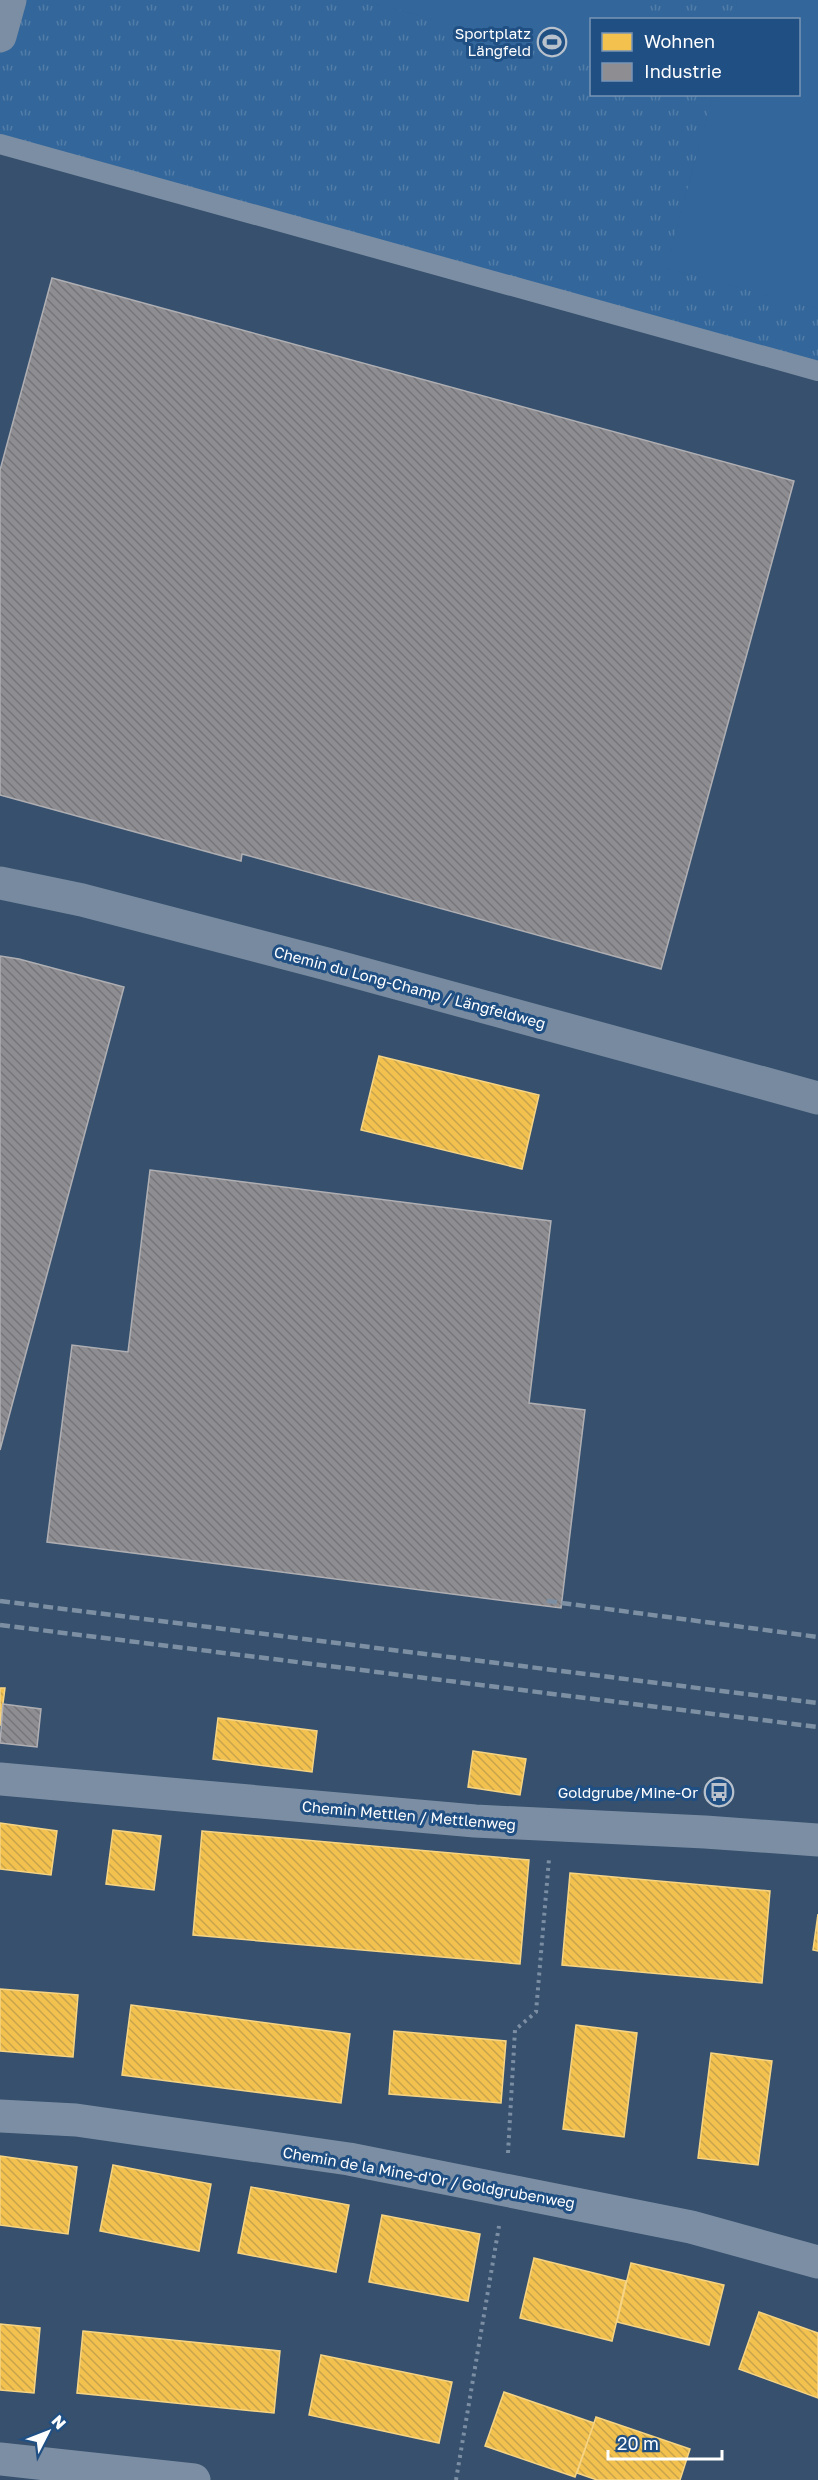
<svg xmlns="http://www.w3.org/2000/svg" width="818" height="2480" font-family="'Golos Text',sans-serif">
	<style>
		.grass { fill: url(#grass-tufts); fill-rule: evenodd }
		.pitch { fill: #33669a }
		.homes { fill: url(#homes-back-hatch); stroke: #f6d483; stroke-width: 1.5 }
		.industry { fill: url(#industry-back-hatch); stroke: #afafb3; stroke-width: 1.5 }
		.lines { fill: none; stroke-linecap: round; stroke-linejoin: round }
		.path { stroke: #7c8ea3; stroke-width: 4; stroke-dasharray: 3 4.5; stroke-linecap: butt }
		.service { stroke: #7c8ea3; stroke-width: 20 }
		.minor { stroke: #7c8ea3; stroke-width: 33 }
		.tertiary { stroke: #7c8ea3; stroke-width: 33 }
		.secondary { stroke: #778a9f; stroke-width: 33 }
		.rail { stroke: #7d90a3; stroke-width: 4.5; stroke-dasharray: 10 4.5; stroke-linecap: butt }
		.labels { text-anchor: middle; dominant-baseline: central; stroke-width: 6; stroke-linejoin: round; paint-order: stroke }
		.poi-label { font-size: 15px; fill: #fff; stroke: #204f83; text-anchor: end }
		.street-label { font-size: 15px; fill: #fff; stroke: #204f83 }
	</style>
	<defs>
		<pattern id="grass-tufts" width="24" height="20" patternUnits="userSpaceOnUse" patternTransform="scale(1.5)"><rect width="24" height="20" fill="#33669a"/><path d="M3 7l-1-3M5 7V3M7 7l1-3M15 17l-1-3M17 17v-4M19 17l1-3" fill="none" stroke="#527da9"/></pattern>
		<pattern id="homes-back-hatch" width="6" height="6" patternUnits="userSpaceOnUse" patternTransform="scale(1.5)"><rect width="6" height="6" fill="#f2c14e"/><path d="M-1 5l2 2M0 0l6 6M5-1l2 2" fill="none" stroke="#c8a44e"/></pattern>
		<pattern id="industry-back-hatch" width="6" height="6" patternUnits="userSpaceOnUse" patternTransform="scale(1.5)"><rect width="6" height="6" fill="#8d8d92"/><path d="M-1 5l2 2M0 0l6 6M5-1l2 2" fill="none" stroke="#76767a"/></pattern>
	</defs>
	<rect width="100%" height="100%" fill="#36506d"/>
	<path class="grass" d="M10 0H818V371L0 144V36ZM592 20H798V94H592Z"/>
	<path class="pitch" d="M363 0H636L630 19 592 20 591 64Z
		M738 0H818V309L666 268 713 95 798 94V20L733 19Z"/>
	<path class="homes" d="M379 1056 539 1095 522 1169 361 1130Z
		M0 1688H5L0 1726Z
		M218 1718 317 1731 312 1772 213 1759Z
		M473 1751 526 1759 520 1795 468 1787Z
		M0 1823 57 1831 51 1875 0 1869Z
		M113 1830 161 1836 154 1890 106 1884Z
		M202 1831 529 1860 520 1964 193 1935Z
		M570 1873 770 1891 762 1983 562 1965Z
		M818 1914V1951L813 1950Z
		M0 1989 78 1995 73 2057 0 2051Z
		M131 2005 350 2034 341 2103 122 2075Z
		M576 2025 637 2033 624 2137 563 2129Z
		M394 2031 506 2041 501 2103 389 2094Z
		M711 2053 772 2061 758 2165 698 2158Z
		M0 2156 77 2167 68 2234 0 2225Z
		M113 2165 211 2184 199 2251 100 2231Z
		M251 2187 349 2205 336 2272 238 2253Z
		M382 2215 480 2234 468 2301 369 2282Z
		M534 2258 626 2281 612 2341 520 2318Z
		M631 2263 724 2285 709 2345 617 2322Z
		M759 2312 818 2333V2398L739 2369Z
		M0 2324 40 2328 34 2393 0 2390Z
		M83 2331 280 2351 274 2413 77 2393Z
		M321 2355 452 2382 439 2443 309 2415Z
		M504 2392 594 2423 575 2477 485 2446Z
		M596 2417 690 2449 680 2480H597L577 2473Z"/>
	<path class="industry" d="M52 278 794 481 661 969 242 854 241 861 0 795V470Z
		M0 956 19 959 124 987 0 1450Z
		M150 1170 551 1221 529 1403 585 1410 561 1608 47 1542 72 1345 128 1352Z
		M3 1704 41 1709 37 1747 0 1743Z"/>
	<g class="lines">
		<path class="path" d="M508 2153 515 2030 536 2012 549 1859
			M456 2480 499 2226"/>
		<path class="service" d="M0 144 818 371"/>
		<path class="minor" d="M0 1779 475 1821 705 1832 818 1840
			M0 2116 76 2120 349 2159 691 2227 818 2262
			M0 2459 194 2480"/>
		<path class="tertiary" d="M0 36 10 0"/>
		<path class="secondary" d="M0 883 82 900 327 964 818 1098"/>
		<path class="rail" d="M0 1601 818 1703
			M547 1601 818 1637
			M0 1625 818 1727"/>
	</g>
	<defs>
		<g id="stadium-ring" transform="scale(1.5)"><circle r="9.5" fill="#204f83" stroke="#b9c2cc" stroke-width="1.5"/><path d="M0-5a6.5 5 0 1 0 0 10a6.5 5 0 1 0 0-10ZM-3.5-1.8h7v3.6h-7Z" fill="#b9c2cc"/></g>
		<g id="bus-ring" transform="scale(1.5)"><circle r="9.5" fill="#204f83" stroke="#b9c2cc" stroke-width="1.5"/><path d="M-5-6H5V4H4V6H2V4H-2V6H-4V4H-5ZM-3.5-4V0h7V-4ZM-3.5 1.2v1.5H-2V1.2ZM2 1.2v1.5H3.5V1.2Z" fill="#b9c2cc"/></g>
	</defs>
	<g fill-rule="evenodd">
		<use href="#stadium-ring" x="552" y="42"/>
		<use href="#bus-ring" x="719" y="1792"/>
	</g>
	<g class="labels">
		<g class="poi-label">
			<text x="531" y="33">Sportplatz<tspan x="531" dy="17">Längfeld</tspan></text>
			<text x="698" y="1792">Goldgrube/Mine-Or</text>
		</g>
		<g class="street-label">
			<text transform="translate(410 987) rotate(15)">Chemin du Long-Champ / Längfeldweg</text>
			<text transform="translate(409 1815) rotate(5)">Chemin Mettlen / Mettlenweg</text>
			<text transform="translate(429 2177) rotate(10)">Chemin de la Mine-d'Or / Goldgrubenweg</text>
		</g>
	</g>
	<rect x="590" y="18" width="210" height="78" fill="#204f83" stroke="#7995b5" stroke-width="1.5"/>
	<rect x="602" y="33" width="30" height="18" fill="#f2c14e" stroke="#7995b5" stroke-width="1.5"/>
	<text x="644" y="48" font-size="18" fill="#ffffff">Wohnen</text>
	<rect x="602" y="63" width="30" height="18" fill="#8d8d92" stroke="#7995b5" stroke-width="1.5"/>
	<text x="644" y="78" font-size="18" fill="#ffffff">Industrie</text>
	<g transform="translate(48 2432) rotate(48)" stroke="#204f83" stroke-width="4.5" paint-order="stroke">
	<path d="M0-4.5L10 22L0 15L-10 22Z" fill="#ffffff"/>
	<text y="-9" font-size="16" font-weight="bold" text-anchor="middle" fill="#ffffff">N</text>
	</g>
	<path d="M608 2450v9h114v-9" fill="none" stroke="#ffffff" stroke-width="3"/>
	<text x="617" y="2450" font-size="18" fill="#ffffff" stroke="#204f83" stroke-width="4.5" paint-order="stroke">20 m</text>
</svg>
